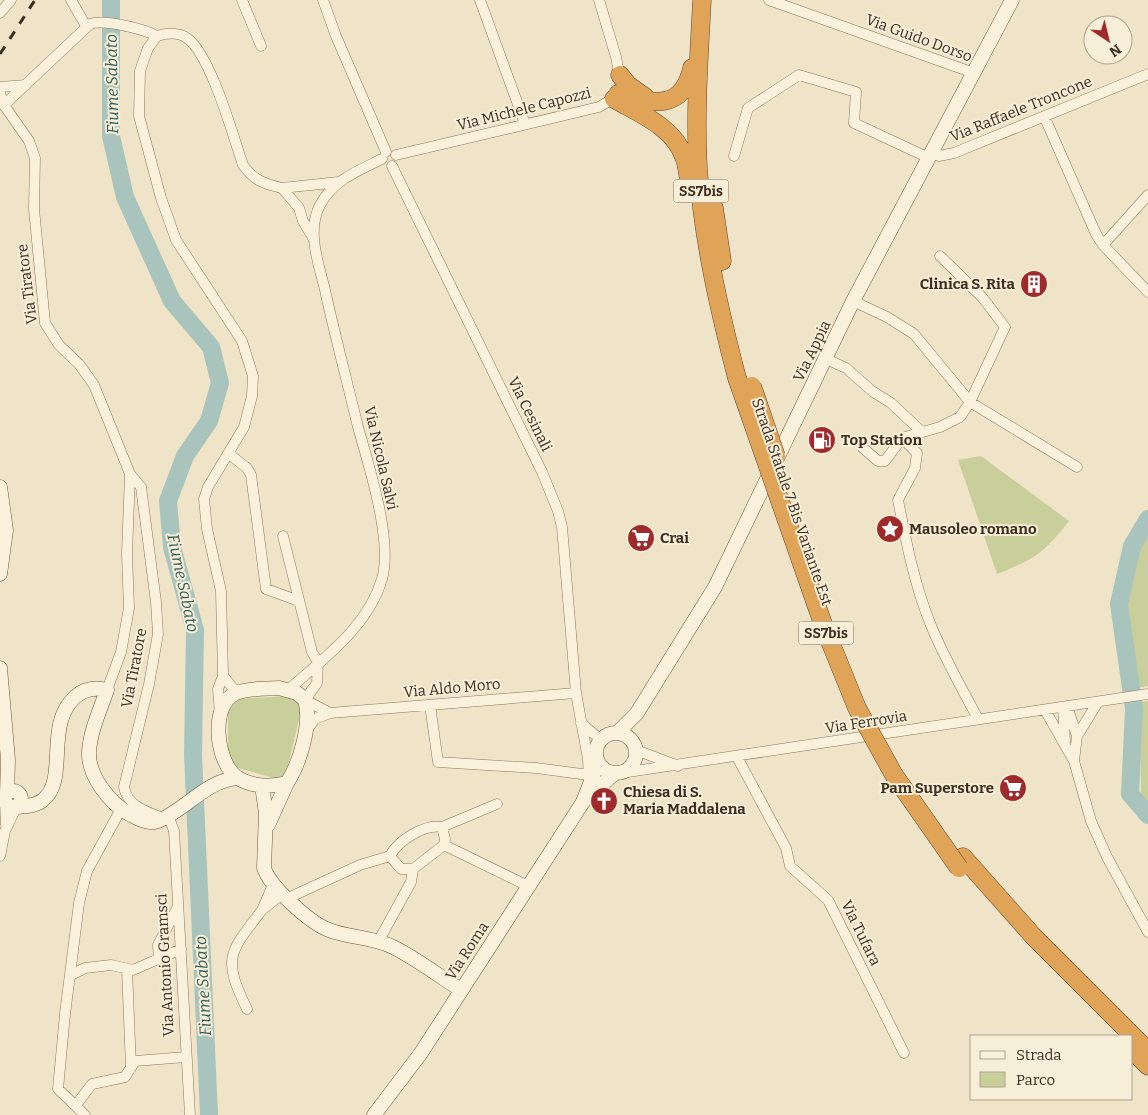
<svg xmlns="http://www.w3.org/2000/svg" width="1148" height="1115" font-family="Bitter,serif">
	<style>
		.green { fill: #c9cf9b }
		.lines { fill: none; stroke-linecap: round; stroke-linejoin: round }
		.river { stroke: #a9c4bc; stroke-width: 18 }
		.street-casing { stroke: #8d765c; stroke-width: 11 }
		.secondary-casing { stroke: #6f573f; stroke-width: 15 }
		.highway-casing { stroke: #5b4430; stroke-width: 19 }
		.street { stroke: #faf1dc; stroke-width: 10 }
		.secondary { stroke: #faf1dc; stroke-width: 14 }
		.highway { stroke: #e0a458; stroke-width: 18 }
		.rail { stroke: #3d2e20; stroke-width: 3; stroke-dasharray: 9 9; stroke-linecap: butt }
		.highway-bridge-casing { stroke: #5b4430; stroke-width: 19; stroke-linecap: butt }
		.highway-bridge { stroke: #e0a458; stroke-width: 18 }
		.labels { text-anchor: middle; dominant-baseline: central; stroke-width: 4; stroke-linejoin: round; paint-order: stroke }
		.shield { fill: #f7eed8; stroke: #756857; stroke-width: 1 }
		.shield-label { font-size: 14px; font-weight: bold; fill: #3d2e20 }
		.street-label { font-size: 15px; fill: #3d2e20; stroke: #f7eed8 }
		.poi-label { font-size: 15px; font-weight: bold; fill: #3d2e20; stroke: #f7eed8; text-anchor: start }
		.water-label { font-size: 16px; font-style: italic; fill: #2f5d5a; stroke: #f7eed8 }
	</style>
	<rect width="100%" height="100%" fill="#f0e4c8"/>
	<path class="green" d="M981 456 1069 521C1045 552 1034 560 997 574L958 460Z
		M1148 527V686L1135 688 1123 606 1134 550Z
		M289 696 303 703 286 774 277 779 235 767 228 761V705L236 699Z
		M1148 701V806L1141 801 1140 702Z"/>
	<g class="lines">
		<path class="river" d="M111 0V136L125 197 172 301 211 347 220 383 209 421 185 456 168 501 172 547 195 630 193 755 209 1115
			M1148 519 1132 546 1119 604 1134 709 1130 794 1148 815"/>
		<g class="street-casing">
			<path id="street" d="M71 0 86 26
				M242 0 261 46
				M323 0 336 36 386 152
				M480 0 525 124
				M599 0 616 57 620 78
				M769 0 974 73
				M0 13 11 0
				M157 36 148 48 140 71 139 116 161 198 176 240 242 341 253 376 252 396 244 427 208 487 204 499 207 529 221 591 223 676 237 693
				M157 36C166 33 179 32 187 38 211 55 233 136 243 165 254 181 265 184 282 188
				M0 87 26 85
				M0 93 4 105 29 141 35 158 34 209 45 323 59 345 79 364 94 385 130 474 127 554 129 608 121 652 107 690
				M4 105 90 24C104 19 144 29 157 36
				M1044 116 1096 234 1103 245 1148 292
				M932 153 939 156 954 153 1148 74
				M396 155 599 107 616 97
				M734 156 748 108 799 75 856 92 854 123 929 158
				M392 166 542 472 558 511 562 527 576 693 588 759 589 781
				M313 238 303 221 299 208 282 188 339 182
				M1103 245 1148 195
				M853 301 887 317 914 334 970 402 1077 467
				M826 359 846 368 872 391 891 403 922 432
				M902 438 917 453 915 468 898 500C906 541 914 583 930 623 943 656 962 688 978 719
				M863 448 878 461H885L902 438 940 427 960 417 970 402 1005 327 982 297 940 256
				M229 454 247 468 251 475 266 589 299 601
				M130 474 141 487 156 602 158 634 149 684 124 787C127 806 147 812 163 818
				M283 536 312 652 318 662
				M318 662 317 683 305 700 330 713
				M288 690C323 659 368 627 382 579 393 540 369 467 358 427 347 381 335 336 325 290 319 264 306 232 320 205 333 180 358 171 382 159
				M430 705 438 762 536 768 589 775
				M1067 706 1077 736 1074 761
				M1063 707 1065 741
				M1045 710 1074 761 1091 821 1107 857 1148 932
				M220 714 218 689 223 676
				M581 723 601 740
				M306 731 315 719 330 713 576 693
				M1077 736 1098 702
				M636 750 678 766
				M737 757 786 848 790 866 828 900 904 1053
				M621 773 1148 694
				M5 802 6 825
				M168 815 174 831 190 1115
				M444 845 528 886
				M0 856 5 831 16 808
				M390 856C398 840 425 824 442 827L497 804
				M390 856 401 869H413L444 845 445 839 442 827
				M273 885 262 910 282 894
				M288 898 360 865 390 856
				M378 942 411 882 413 869
				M159 959 158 945 178 906
				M127 969 131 1068
				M71 975 85 968 111 965 133 970 181 949
				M247 1009C222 958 229 953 262 910
				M76 1105 92 1084 125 1077 135 1061 186 1057
				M85 1115 58 1089 65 1014 79 903 87 871 121 809"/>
		</g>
		<g class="secondary-casing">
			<path id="secondary" d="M0 487 6 530 0 574
				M0 668 8 760 7 794
				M279 688 297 693 305 700C312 723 300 763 287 783 271 787 253 787 238 778 216 764 209 705 236 693 249 688 265 689 279 688Z
				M596 753a20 20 0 1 1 40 0a20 20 0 1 1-40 0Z
				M617 733 637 713 715 587 853 301 1012 0
				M262 786 266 813 264 868C270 887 310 923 329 930 349 938 373 937 393 947 417 959 439 976 461 990
				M5 799a8 8 0 1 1 16 0a8 8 0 1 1-16 0Z
				M585 800 614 774
				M18 807C26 806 36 806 43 800 69 779 44 725 75 697 84 689 95 687 107 690 100 710 90 732 89 752 88 776 110 803 129 814 138 818 148 825 158 821 186 810 206 780 238 778
				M268 825 287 783
				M374 1115 421 1053 583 802 598 763"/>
		</g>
		<g class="highway-casing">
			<path id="highway" d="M702 0C699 56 695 112 698 168 703 239 719 309 737 378
				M620 75 628 85 645 97
				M618 94C653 103 682 112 692 68
				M614 99C640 114 674 127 684 157 688 166 688 178 690 187
				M714 208 722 261
				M963 857 1034 937 1148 1051
				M1132 1050 1148 1066"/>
		</g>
		<use href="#street" class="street"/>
		<use href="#secondary" class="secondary"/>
		<use href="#highway" class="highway"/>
		<path class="rail" d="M0 54 35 0"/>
		<g class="highway-bridge-casing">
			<path id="highway-bridge" d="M737 378 823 624 857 708 894 775 959 868
				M752 386 776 456"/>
		</g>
		<use href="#highway-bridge" class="highway-bridge"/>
	</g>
	<defs>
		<g id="building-disc" transform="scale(1.4375)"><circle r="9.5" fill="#9e2a2b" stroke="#f7eed8"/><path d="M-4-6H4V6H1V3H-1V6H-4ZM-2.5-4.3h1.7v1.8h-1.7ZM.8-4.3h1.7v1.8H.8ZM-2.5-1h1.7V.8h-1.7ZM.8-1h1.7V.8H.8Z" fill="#fff"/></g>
		<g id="fuel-disc" transform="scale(1.4375)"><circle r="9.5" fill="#9e2a2b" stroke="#f7eed8"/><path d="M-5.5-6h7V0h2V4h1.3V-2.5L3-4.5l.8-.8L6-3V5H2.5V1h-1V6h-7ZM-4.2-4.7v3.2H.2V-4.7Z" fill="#fff"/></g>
		<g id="sight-disc" transform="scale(1.4375)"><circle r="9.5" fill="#9e2a2b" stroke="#f7eed8"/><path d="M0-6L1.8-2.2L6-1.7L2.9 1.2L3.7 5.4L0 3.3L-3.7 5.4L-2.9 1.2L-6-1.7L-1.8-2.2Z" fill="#fff"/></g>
		<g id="supermarket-disc" transform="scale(1.4375)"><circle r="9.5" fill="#9e2a2b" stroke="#f7eed8"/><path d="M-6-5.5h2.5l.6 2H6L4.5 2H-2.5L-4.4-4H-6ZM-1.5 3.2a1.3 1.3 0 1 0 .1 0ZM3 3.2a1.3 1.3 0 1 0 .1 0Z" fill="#fff"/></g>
		<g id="church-disc" transform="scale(1.4375)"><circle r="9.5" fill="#9e2a2b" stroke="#f7eed8"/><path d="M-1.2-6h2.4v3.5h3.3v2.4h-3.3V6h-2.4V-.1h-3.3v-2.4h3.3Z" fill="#fff"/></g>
	</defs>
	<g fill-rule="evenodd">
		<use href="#building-disc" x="1034" y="284"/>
		<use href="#fuel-disc" x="822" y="440"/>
		<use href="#sight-disc" x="890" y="529"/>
		<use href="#supermarket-disc" x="641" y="538"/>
		<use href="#supermarket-disc" x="1013" y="788"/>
		<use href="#church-disc" x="604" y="801"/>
	</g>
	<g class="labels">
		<g class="shield">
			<rect x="673.5" y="179.5" width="55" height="23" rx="4"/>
			<rect x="798.5" y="621.5" width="55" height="23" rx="4"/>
		</g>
		<g class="shield-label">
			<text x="701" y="191">SS7bis</text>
			<text x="826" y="633">SS7bis</text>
		</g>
		<g class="street-label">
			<text transform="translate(919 38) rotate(20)">Via Guido Dorso</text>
			<text transform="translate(524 109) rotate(-14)">Via Michele Capozzi</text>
			<text transform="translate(1021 109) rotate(-22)">Via Raffaele Troncone</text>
			<text transform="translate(27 284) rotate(-97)">Via Tiratore</text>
			<text transform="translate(812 351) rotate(-64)">Via Appia</text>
			<text transform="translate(530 414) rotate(64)">Via Cesinali</text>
			<text transform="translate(381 458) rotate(77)">Via Nicola Salvi</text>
			<text transform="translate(792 502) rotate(71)">Strada Statale 7 Bis Variante Est</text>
			<text transform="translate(134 668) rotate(-79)">Via Tiratore</text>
			<text transform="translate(452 688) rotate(-5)">Via Aldo Moro</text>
			<text transform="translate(866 722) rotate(-9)">Via Ferrovia</text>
			<text transform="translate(861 933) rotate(64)">Via Tufara</text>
			<text transform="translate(467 951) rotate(-57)">Via Roma</text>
			<text transform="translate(165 965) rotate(-93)">Via Antonio Gramsci</text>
		</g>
		<g class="poi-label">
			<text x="1015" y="284" text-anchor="end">Clinica S. Rita</text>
			<text x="841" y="440">Top Station</text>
			<text x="909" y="529">Mausoleo romano</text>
			<text x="660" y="538">Crai</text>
			<text x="994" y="788" text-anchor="end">Pam Superstore</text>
			<text x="623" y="792">Chiesa di S.<tspan x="623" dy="17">Maria Maddalena</tspan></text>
		</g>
		<g class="water-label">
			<text transform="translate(112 84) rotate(-91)">Fiume Sabato</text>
			<text transform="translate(183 583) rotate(78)">Fiume Sabato</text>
			<text transform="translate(203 986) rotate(-93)">Fiume Sabato</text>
		</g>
	</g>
	<rect x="970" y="1035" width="162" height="65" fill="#f7eed8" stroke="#ada18e"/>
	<rect x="980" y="1051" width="25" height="8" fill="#faf1dc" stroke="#ada18e"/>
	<text x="1016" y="1060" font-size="15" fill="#3d2e20">Strada</text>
	<rect x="980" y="1072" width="25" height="15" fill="#c9cf9b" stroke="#ada18e"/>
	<text x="1016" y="1085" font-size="15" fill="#3d2e20">Parco</text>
	<g transform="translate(1108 40) rotate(145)"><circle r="24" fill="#f7eed8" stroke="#ada18e"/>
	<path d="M0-4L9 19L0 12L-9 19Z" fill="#9e2a2b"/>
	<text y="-8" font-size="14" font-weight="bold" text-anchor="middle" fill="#3d2e20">N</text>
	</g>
</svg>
